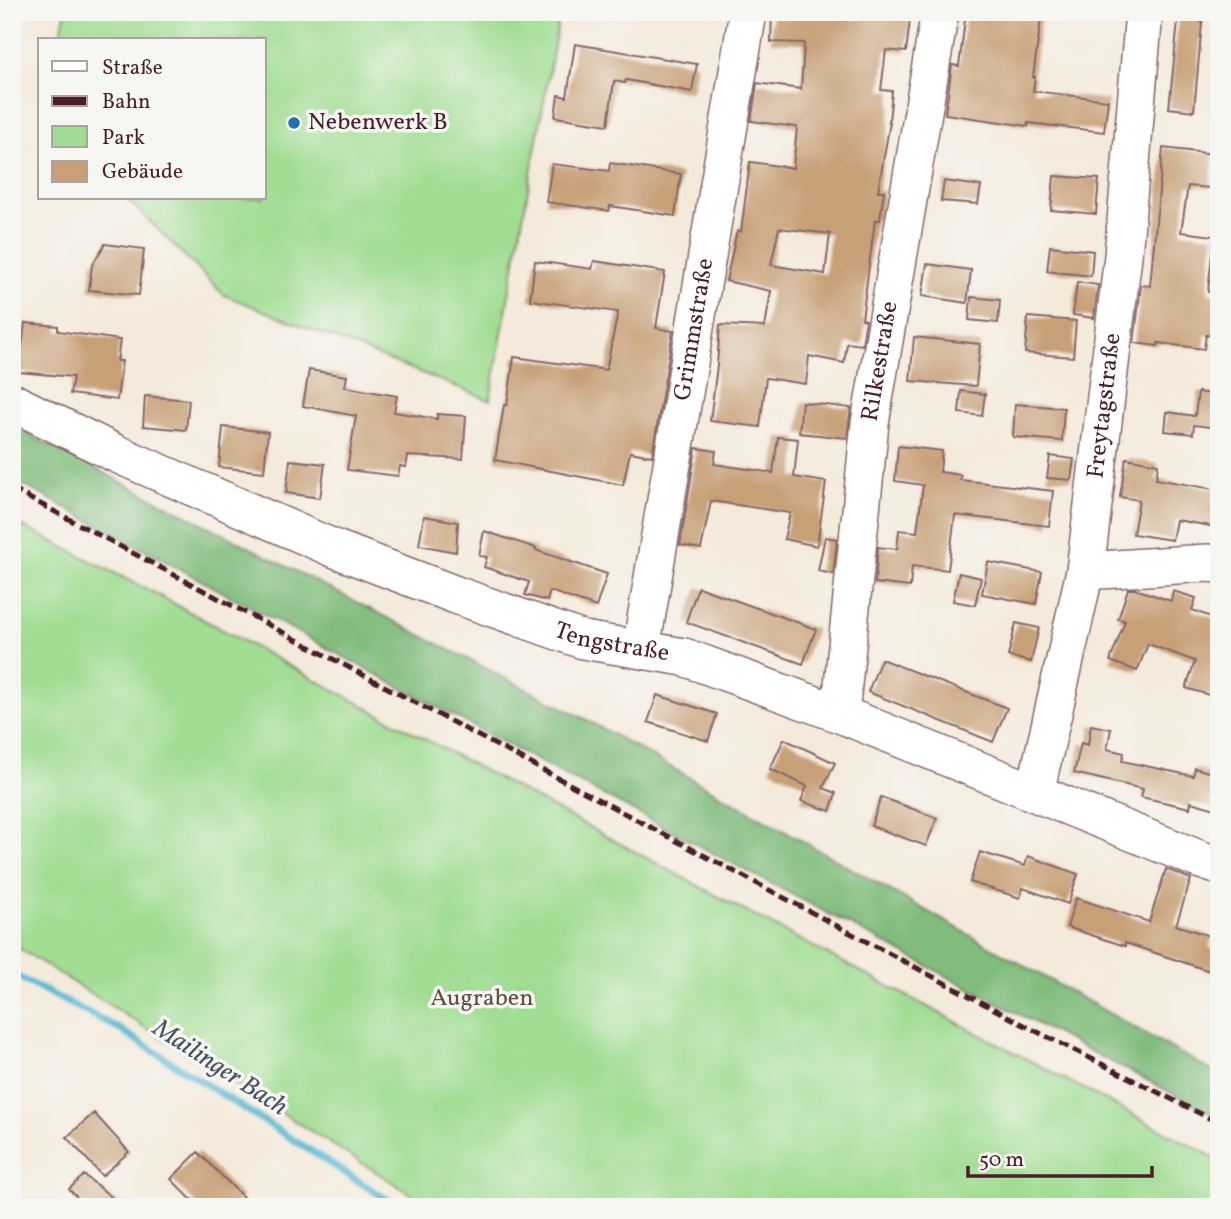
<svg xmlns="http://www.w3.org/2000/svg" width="1231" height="1219" font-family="Vollkorn,serif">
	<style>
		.green { fill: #a0dd92; stroke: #757e5e; stroke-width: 2 }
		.forest { fill: #80bc7c; stroke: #656e54; stroke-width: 2 }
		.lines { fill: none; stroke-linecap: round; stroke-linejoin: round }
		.stream { stroke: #53b8d1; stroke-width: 7 }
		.building { fill: #c8a078; fill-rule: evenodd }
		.minor-casing { stroke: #866669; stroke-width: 40 }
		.minor { stroke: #fff; stroke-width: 37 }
		.rail { stroke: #4a1f2b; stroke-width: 5; stroke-dasharray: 10 5; stroke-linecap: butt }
		.poi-dot { fill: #1f6fb2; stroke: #f6f6f2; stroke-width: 2.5 }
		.labels { text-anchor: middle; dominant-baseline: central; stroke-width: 7; stroke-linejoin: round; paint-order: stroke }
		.poi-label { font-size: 24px; fill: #4a1f2b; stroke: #f6f6f2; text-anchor: start }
		.street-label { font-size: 24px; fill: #4a1f2b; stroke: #f6f6f2 }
		.park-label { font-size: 24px; fill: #604e45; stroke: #f6f6f2 }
		.water-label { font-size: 26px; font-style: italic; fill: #4d5565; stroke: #f6f6f2 }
	</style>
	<rect width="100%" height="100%" fill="#f6f6f2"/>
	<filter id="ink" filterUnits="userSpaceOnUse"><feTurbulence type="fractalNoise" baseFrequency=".0143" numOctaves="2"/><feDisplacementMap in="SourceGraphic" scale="14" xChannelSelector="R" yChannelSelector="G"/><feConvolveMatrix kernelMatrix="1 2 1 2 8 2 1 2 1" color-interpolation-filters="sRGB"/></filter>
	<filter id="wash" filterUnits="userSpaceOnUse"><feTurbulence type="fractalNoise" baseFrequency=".00686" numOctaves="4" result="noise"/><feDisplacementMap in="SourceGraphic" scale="28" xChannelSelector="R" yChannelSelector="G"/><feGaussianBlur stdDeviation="1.57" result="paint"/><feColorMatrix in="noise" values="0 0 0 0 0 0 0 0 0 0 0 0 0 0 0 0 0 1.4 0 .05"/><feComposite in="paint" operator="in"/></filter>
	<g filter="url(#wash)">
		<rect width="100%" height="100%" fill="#f4eadb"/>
		<path class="green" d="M65 12H560L490 400 224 295 126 198H264V40H60Z
			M12 521 154 593 730 903 1219 1160V1207H432L12 944Z"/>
		<path class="forest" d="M12 426 585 719 1219 1075V1117L1049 1030 512 747 12 479Z"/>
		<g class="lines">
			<path class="stream" d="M12 974 116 1027 399 1207"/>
		</g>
		<g id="blocks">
			<path class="building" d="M772 12 844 14V12H911L906 52 886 50 881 90 892 91 889 122H890L878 191H884L880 220H875L862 319 866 320 862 345 847 343 844 363 809 356 806 384 766 378 760 427 710 421 717 366 720 325 765 327 771 291 726 281 737 231 741 232 750 162 793 168 797 127 751 121 757 83 801 89 804 43 771 42ZM779 228 830 234 825 274 771 265Z
				M966 12H1042L1033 77H1035L1033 91 1108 100 1104 132 1028 123V126L945 114 952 65 959 66Z
				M1179 12H1203L1194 111 1169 108Z
				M575 44 697 64 692 92 626 80 625 83 614 81 608 125 555 117 558 95 567 97Z
				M1163 148 1214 154 1210 188 1188 186 1181 232 1214 236 1208 292 1219 294V336L1206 335 1204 349 1158 343V346L1134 343 1141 285 1150 286Z
				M610 163 681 174 675 216 610 206 609 211 546 202 552 164 609 171Z
				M1054 176 1099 179 1096 214 1051 210Z
				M944 181 981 186 978 204 941 201Z
				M105 244 144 249 139 295 89 290 92 265Z
				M1050 246 1093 251 1091 276 1047 271Z
				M535 261 592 269 594 261 665 272 656 328 673 331 652 456 630 452 623 485 495 460 504 405H507L514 357 606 370 618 312 530 300Z
				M927 264 971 270 967 303 922 296Z
				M1077 282 1098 285 1094 318 1073 315Z
				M971 297 1000 300 998 323 969 320Z
				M1028 317 1076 321 1073 357 1025 353Z
				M25 323 58 326V331L120 340 117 361H122L117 400 70 394 73 377 19 372Z
				M914 337 980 344 976 386 910 381Z
				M309 370 347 376 345 387 397 396 394 412 437 419V414L466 416 463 459 408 456 406 467 400 466 398 476 347 470 356 416 303 406Z
				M961 391 985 394 982 416 959 413Z
				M1198 392 1219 395V428L1194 425 1193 434 1165 431 1167 412 1195 416Z
				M145 396 189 400 186 430 143 426Z
				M802 402 851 408 847 438 799 433Z
				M1015 404 1064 408 1062 441 1013 437Z
				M223 427 268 432 264 472 219 467Z
				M778 437 798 439 794 477 826 482 817 546 784 539 790 513 711 501 701 549 680 545 696 448 716 451 714 464 773 473Z
				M898 446 942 451 940 472 961 475 960 480 1053 491 1049 526 955 515 948 570 912 566 910 587 875 583 878 547 897 549 899 530 917 532 923 485 895 481Z
				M1050 456 1074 459 1071 480 1047 478Z
				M1126 458 1158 464 1156 479 1219 490V517L1217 527 1176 520 1172 540 1133 534 1139 500 1120 497Z
				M290 460 325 464 320 498 286 493Z
				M424 516 458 522 456 552 419 545Z
				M484 531 536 548 535 550 607 574 596 607 550 591 547 601 525 595 529 582 484 567 487 557 479 556Z
				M825 537 837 539 833 574 818 571Z
				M988 562 1042 572 1036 604 982 594Z
				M959 573 981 578 975 605 953 601Z
				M698 587 816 629 803 664 686 622Z
				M1128 589H1135L1171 601 1173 591 1196 598 1192 610 1219 620V698L1186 688 1195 661 1148 644 1137 671 1110 661 1125 621 1118 619Z
				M1016 623 1039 628 1031 662 1008 656Z
				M881 659 1007 708 993 742 868 692Z
				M657 695 717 714 708 741 648 722Z
				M1091 725 1111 729 1107 749 1124 753 1122 761 1193 776 1195 768 1219 775V810L1191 802 1190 808 1141 797 1143 789 1074 773 1081 743 1088 745Z
				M784 739 835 763 823 788 836 793 830 811 801 801 807 786 770 769Z
				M881 797 937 818 926 846 871 826Z
				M980 852 1025 866 1028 856 1078 874 1068 904 1023 888 1020 898 970 882Z
				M1166 869 1191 879 1176 925 1213 937 1209 947 1219 951V974L1125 943V946L1067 927 1076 898 1149 922Z
				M94 1113 129 1152 102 1176 67 1137Z
				M198 1152 243 1197 233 1207H199L171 1179Z
				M84 1175 124 1207H86L69 1189Z"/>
		</g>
	</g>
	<g filter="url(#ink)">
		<use href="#blocks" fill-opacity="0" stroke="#866669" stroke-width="2"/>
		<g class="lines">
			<g class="minor-casing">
				<g id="minor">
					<path id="s1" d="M12 402 117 454 333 548 456 595 583 640 684 657 840 714 1201 860 1219 866"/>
					<path d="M1085 571 1207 563 1219 564"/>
					<path id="s2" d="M641 649 748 12"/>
					<path id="s3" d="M840 714 870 423 940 12"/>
					<path id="s4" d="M1035 793 1085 571 1123 256 1144 12"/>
				</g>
			</g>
			<use href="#minor" class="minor"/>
			<path class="rail" d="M12 489 1028 1027 1219 1123"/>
		</g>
	</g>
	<circle class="poi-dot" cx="294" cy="123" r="7"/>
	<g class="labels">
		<g class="poi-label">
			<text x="308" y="123">Nebenwerk B</text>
		</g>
		<g class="street-label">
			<text stroke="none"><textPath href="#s2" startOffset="324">Grimmstraße</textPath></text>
			<text stroke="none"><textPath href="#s3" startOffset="355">Rilkestraße</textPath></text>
			<text stroke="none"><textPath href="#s4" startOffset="394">Freytagstraße</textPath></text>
			<text stroke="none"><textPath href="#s1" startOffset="648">Tengstraße</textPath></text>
		</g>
		<g class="park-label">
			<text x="482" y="999">Augraben</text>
		</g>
		<g class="water-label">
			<text transform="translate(220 1068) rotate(33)">Mailinger Bach</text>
		</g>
	</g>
	<rect width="1231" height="1219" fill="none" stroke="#f6f6f2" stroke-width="42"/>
	<rect x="38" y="38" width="228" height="161" fill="#f6f6f2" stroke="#b1a0a2" stroke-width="2"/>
	<rect x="52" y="61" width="35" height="10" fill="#ffffff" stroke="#b1a0a2" stroke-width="2"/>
	<text x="102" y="74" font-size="21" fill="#4a1f2b">Straße</text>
	<rect x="52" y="96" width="35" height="10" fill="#4a1f2b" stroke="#b1a0a2" stroke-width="2"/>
	<text x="102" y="108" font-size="21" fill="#4a1f2b">Bahn</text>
	<rect x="52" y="126" width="35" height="21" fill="#a0dd92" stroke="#b1a0a2" stroke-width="2"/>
	<text x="102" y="144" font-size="21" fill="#4a1f2b">Park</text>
	<rect x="52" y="161" width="35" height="21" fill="#c8a078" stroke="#b1a0a2" stroke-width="2"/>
	<text x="102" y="178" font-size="21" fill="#4a1f2b">Gebäude</text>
	<path d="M968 1166v10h184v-10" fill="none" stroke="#4a1f2b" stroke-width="3.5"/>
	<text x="979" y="1166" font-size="21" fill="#4a1f2b" stroke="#f6f6f2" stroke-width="5" paint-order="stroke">50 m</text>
</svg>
